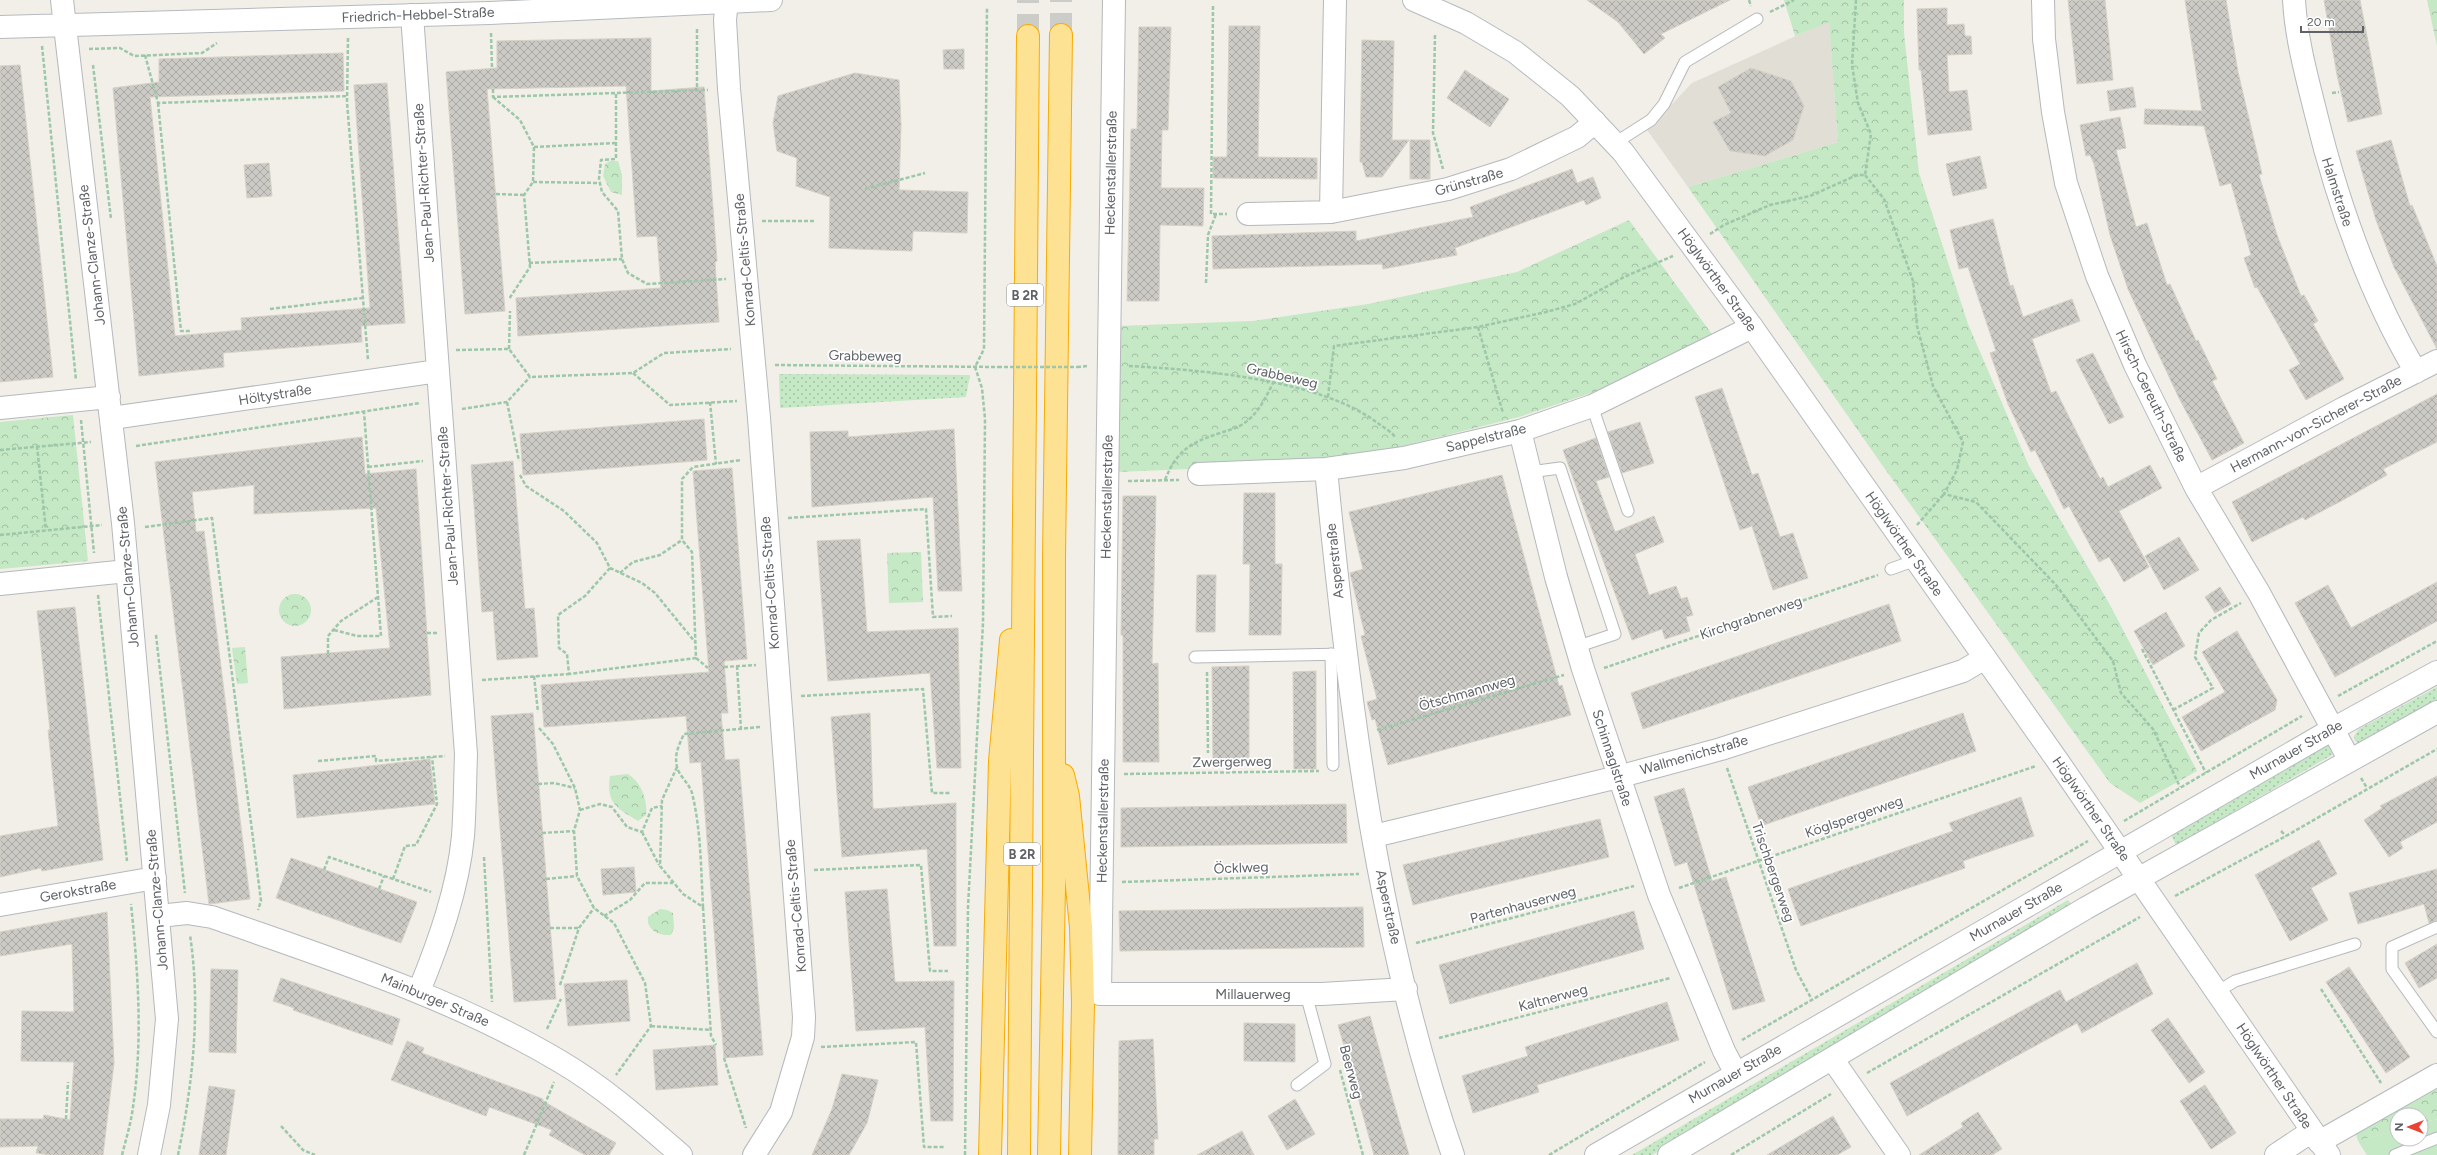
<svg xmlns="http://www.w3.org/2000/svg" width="2437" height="1155" font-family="Figtree,sans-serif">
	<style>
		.education { fill: #e1ded6 }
		.grass { fill: url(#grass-dots) }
		.forest { fill: url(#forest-crowns) }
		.pitch { fill: #c5e8c5 }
		.building { fill: url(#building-cross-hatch); stroke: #d6d1c6 }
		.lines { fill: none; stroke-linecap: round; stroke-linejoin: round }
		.highway-tunnel { stroke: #ccccc8; stroke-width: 22; stroke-dasharray: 22 11; stroke-linecap: butt }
		.lane-casing { stroke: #b5b8bc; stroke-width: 13 }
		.street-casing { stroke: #b5b8bc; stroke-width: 24 }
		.secondary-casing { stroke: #b6babf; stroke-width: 24 }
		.highway-casing { stroke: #f9ab00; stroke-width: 24 }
		.path { stroke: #9cc7a9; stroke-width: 2.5; stroke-dasharray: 4 2; stroke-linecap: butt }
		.lane { stroke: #fff; stroke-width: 11 }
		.street { stroke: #fff; stroke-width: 22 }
		.secondary { stroke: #fff; stroke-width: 22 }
		.highway { stroke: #fde293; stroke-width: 22 }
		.path-bridge { stroke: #9cc7a9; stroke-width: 2.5; stroke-dasharray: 4 2; stroke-linecap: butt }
		.labels { text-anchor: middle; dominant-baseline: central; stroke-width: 3.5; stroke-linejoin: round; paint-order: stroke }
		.shield { fill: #fff; stroke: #8f9295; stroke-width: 1 }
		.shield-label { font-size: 13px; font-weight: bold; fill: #5f6368 }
		.street-label { font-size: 14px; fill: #5f6368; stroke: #fff }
	</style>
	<defs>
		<pattern id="grass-dots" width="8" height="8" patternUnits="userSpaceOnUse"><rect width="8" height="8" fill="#c5e8c5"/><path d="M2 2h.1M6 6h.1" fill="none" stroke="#a3c0a4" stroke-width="1.8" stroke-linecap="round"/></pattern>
		<pattern id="forest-crowns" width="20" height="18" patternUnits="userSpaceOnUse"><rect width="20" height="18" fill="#c5e8c5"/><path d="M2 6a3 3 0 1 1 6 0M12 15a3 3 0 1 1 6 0" fill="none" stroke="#a3c0a4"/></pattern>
		<pattern id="building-cross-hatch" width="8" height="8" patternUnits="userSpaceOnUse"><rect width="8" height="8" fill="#cccac5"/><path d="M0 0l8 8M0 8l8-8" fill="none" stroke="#a9a8a4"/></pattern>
	</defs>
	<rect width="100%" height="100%" fill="#f1efe8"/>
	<path class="education" d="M1829 21 1838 142 1688 187 1647 130 1692 83Z"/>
	<path class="grass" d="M779 374 970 375 966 397 780 408Z
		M2437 687V702L2360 744 2355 741 2354 736 2359 729Z
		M2324 745H2329L2333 751 2332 755 2176 845 2171 834Z
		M2068 900 2075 911 1652 1155H1632Z"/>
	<path class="forest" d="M1784 0H1904V33L1919 173 1968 324 2029 466 2110 605 2197 771 2140 803 2110 783 1880 462 1688 187 1838 142 1829 22 1795 36Z
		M2427 0H2437V46Z
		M610 161H618L622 175V195L611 192 603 176 605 164Z
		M1629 220 1714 337 1635 376 1597 391 1519 417 1391 449 1309 464 1118 472V326L1253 321 1368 304 1517 272Z
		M73 415 88 561 0 569V422Z
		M921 552 923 602 889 603 887 553Z
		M279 610a16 16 0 1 1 32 0a16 16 0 1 1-32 0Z
		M245 647 248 683 237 684 232 648Z
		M628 774C641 782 648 800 646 815L638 821C617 808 606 804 610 776Z
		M660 909 667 910 673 913 674 928 671 935C660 936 646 930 648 917Z
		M2437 1088V1119L2421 1123V1115H2397V1130L2358 1141 2355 1131Z"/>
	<path class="pitch" d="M2437 1119V1155H2367L2358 1141 2397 1130V1139H2421V1123Z"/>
	<path class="building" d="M1587 0H1730L1661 34 1665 38 1644 54 1618 22Z
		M2068 0H2105L2113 80 2077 84Z
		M2185 0H2226L2238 72 2262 174 2259 175 2277 235 2301 296 2304 295 2318 321 2313 324 2344 379 2306 400 2289 370 2300 364 2257 287 2255 288 2244 258 2251 255 2231 183 2220 186 2204 126 2144 124 2145 109 2202 111Z
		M2324 0H2360L2382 114 2348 122 2337 75Z
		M1947 8V25L1964 24 1965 36H1971L1972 54 1947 55 1949 92 1967 90 1972 130 1928 135 1921 70H1919L1917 9Z
		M1229 26H1260L1258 157 1317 158V179L1213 178V157H1227Z
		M1139 27H1171L1168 130H1162L1161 188H1204L1203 226 1160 225 1159 301H1127L1131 129H1137Z
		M651 38V91L704 87 717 261 715 262 719 322 518 336 516 298 661 288 657 236 637 237 626 86 487 89 505 311 465 314 446 72 497 68V41Z
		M1362 40 1394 41 1392 140H1409L1382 177H1366L1362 162H1360Z
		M964 49V69H944L943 50Z
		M343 53 344 91 150 97 175 336 242 330 241 318 370 308 354 85 387 83 405 323 361 326 362 342 223 353 224 367 139 376 113 88 159 82V59Z
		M20 65 53 377 0 382V66Z
		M1751 68 1791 81 1804 106 1793 140 1765 156 1730 151 1713 122 1731 113 1718 87Z
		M1465 70 1509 99 1490 127 1447 98Z
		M855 73 899 80 901 125 899 190 968 192 967 233 913 231 912 251 829 248 830 197 796 186 797 158 777 151 773 123 778 96Z
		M2133 87 2136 107 2110 111 2107 91Z
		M2120 117 2126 148 2116 150 2136 227 2147 223 2167 285 2170 284 2196 341 2198 340 2217 379 2212 381 2244 443 2212 460 2179 398 2128 289 2110 235 2094 164 2090 155 2086 156 2080 125Z
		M1410 140H1430V179H1410Z
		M2391 140 2410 206 2412 205 2437 266V349L2394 267 2376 220 2356 151Z
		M1980 156 1987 188 1953 196 1946 164Z
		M269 163 272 196 247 198 244 165Z
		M1572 169 1577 183 1593 177 1601 198 1586 205 1584 200 1455 248 1457 255 1383 269 1382 264 1213 269 1212 236 1356 231V241L1473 217 1470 207Z
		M1993 219 2010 286 2013 285 2023 317 2072 299 2080 321 2032 339 2051 393 2056 391 2100 479 2103 477 2108 487 2150 465 2162 488 2119 511 2149 567 2124 582 2109 557 2099 562 2069 506 2064 509 2035 450 2031 452 2008 404 1990 353 1996 351 1968 267 1959 269 1950 230Z
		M2093 353 2124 417 2109 424 2076 360Z
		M1722 388 1752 475 1758 473 1780 537 1793 533 1808 578 1773 590 1752 526 1740 530 1695 397Z
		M2437 394V442L2383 469 2387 475 2343 500 2305 520 2303 517 2252 542 2232 502Z
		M704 419 707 460 523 475 520 434Z
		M1640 422 1654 463 1622 473 1608 432Z
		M954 429 962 591H938L933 497 812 507 810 432 848 431V437Z
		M362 437 365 474 416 469 431 695 284 709 281 657 390 648 376 508 254 514V485L192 492 196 532 204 531 250 899 209 904 155 462Z
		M1596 438 1609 477 1596 481 1615 532 1654 516 1664 542 1635 554 1649 595 1676 586 1681 599 1687 597 1693 615 1686 617 1690 631 1665 639 1662 629 1632 640 1563 450Z
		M513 461 525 609 534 608 538 657 497 660 493 611 482 612 471 465Z
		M732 468 747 659 724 661 728 713H721L725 760 739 759 763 1055 724 1058 701 762 690 763 686 716 544 727 541 685 709 672 693 471Z
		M1502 475 1559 686 1562 685 1571 715 1388 765 1375 719 1372 720 1367 702 1377 699 1361 636 1365 635 1350 573 1363 569 1349 512Z
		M1244 493H1275V564H1282L1281 635H1249L1250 564H1243Z
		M1123 496H1156L1152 664 1158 663 1159 762H1123V635H1121Z
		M2179 537 2199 570 2164 590 2145 556Z
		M860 539 867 632 958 628 961 768H937L930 673 828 681 817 541Z
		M1197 575H1216L1215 632H1196Z
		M2437 582V621L2335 677 2295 603 2328 585 2351 628Z
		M2220 587 2231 604 2215 613 2205 597Z
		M1889 604 1901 641 1643 729 1631 693Z
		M75 607 103 860 42 871 41 868 0 877V836L58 826 48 730H50L37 611Z
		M2166 612 2185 646 2153 665 2134 631Z
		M2237 631 2277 700 2275 710 2201 751 2182 717 2225 692 2202 652Z
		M1249 666V761H1213L1212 667Z
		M1316 671V769H1294L1293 672Z
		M533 713 556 999 514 1002 491 716Z
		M870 713 873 809 956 803V946H934L927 849 842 857 831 717Z
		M1963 713 1976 751 1761 826 1748 787Z
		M430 759 435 804 297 818 293 775Z
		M2437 776V822L2400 842 2403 848 2389 857 2364 820 2382 808 2380 806Z
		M1684 788 1712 881 1726 877 1765 1001 1733 1010 1687 862 1675 866 1654 797Z
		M2021 797 2034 836 1963 861 1965 868 1801 926 1788 889 1953 831 1949 823Z
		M1346 804 1347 843 1121 847V808Z
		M1600 819 1609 857 1413 905 1403 865Z
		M2319 840 2337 874 2311 888 2328 920 2290 941 2255 875Z
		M291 858 417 902 401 943 276 898Z
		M634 867 636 892 603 895 601 869Z
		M2437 869V920L2429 923 2424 904 2358 924 2349 893Z
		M887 889 895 982 954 981 953 1121H931L925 1027 856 1031 845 892Z
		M1363 907 1364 947 1120 951 1119 911Z
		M1634 911 1644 949 1450 1004 1439 965Z
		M107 912 114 1063 103 1155H50L36 1153 38 1146 0 1147V1119H43L44 1115 70 1120 74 1062 21 1061 22 1011 74 1012 72 944 0 956V932Z
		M2437 944V978L2419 988 2405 963Z
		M2137 963 2153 994 2082 1033 2077 1023 1907 1116 1890 1083 2060 990 2066 1002Z
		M2349 967 2410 1057 2386 1073 2326 982Z
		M211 969 238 970 236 1053 209 1052Z
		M281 978 400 1019 392 1045 293 1010 294 1008 273 1001Z
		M627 980 630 1021 568 1026 564 984Z
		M1667 1002 1679 1040 1537 1085 1539 1092 1473 1113 1462 1076 1528 1056 1525 1047Z
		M1370 1016 1393 1100 1409 1155H1374L1349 1065 1352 1063H1349L1338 1025Z
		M2168 1018 2205 1072 2189 1083 2151 1030Z
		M1244 1023 1295 1024V1062L1244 1061Z
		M1153 1039 1158 1139H1154V1155H1118L1119 1041Z
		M407 1041 424 1048 422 1053 543 1099V1101L616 1143 609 1155H585L549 1135 552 1130 489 1107 486 1116 391 1080Z
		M715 1045 718 1085 656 1090 653 1050Z
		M842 1074 878 1080 867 1123 849 1155H812L832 1109Z
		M2205 1085 2236 1133 2211 1149 2180 1101Z
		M209 1086 235 1090 226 1155H199Z
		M1295 1099 1315 1134 1287 1150 1268 1116Z
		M1978 1112 2002 1149 1992 1155H1919L1963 1127 1961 1123Z
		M1833 1116 1851 1147 1837 1155H1767Z
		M1242 1131 1254 1155H1197Z"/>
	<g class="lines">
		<path class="highway-tunnel" d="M1061 35V0
			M1028 36V0"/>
		<g class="lane-casing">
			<path id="lane" d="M1615 143 1651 120 1664 104 1685 62 1757 19
				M1592 406 1628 511
				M1530 472 1560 468 1615 634 1576 647
				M1891 569 1916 560
				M1331 654 1333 765
				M1195 657 1345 654
				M2437 927 2392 947V969L2437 1032
				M2217 992 2235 981 2355 944
				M1297 1085 1325 1064 1306 994
				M2395 1155 2437 1138"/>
		</g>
		<g class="street-casing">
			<path id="street" d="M727 0 725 20 729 89 759 418 804 1017 803 1037 781 1112 754 1155
				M1114 0 1100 994H1322L1406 989
				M2043 0 2044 39 2053 112 2066 183 2097 276 2135 365 2196 488 2259 593 2349 759
				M2294 0C2296 37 2306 74 2315 110 2337 201 2368 291 2416 372
				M412 15 466 754C465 781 465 809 463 836 458 889 439 942 419 991
				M65 26 123 523 167 1019 159 1105 149 1155
				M1331 212 1335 0
				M1248 214 1331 212 1448 189 1511 169 1577 137 1595 122
				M0 408 109 397
				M112 418 438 371
				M1520 431 1556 577 1583 669 1659 895 1724 1051 1736 1074
				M1326 469C1348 698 1377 936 1453 1155
				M1199 474 1326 469 1404 458 1520 431 1592 406 1752 327
				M2196 488 2344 408 2437 361
				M0 584 127 571
				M1374 836 1618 777 1721 749 1963 671 1985 658
				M0 905 155 878
				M159 916 187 913 212 917C331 959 452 997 561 1062 605 1088 643 1122 681 1155
				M1833 1060 1899 1155
				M2319 1142 2437 1075
				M2276 1155 2312 1131"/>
		</g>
		<g class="secondary-casing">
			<path id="secondary" d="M62 0 65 26
				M1414 0 1466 23 1515 52 1570 96 1623 152 1752 327 2057 760 2329 1155
				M0 27 490 13 771 0
				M1596 1155 2333 729 2437 672
				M1669 1155 2086 908 2437 712"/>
		</g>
		<g class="highway-casing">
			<path id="highway" d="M1063 775 1068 796 1081 927 1083 1003 1080 1155
				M990 1155 1000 761 1011 640
				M1019 1155C1022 782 1024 409 1028 36
				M1049 1155 1054 887V557L1061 35"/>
		</g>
		<path class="path" d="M1749 0 1751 6
			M1213 6 1211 214H1227
			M1770 12 1794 0
			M697 29V91
			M491 33 492 68
			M1435 35 1433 133 1443 169
			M348 38 347 102 368 360
			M42 46 76 380
			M89 49 120 48 134 56 202 53 217 43
			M145 55 158 103 347 96
			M93 65 111 219
			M493 89V97L708 90
			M2332 93 2339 92
			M616 94V159L601 160 599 179 602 192 618 211 622 259 628 273 647 284 726 279
			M493 97 520 120 534 147 533 182 524 195 530 267 509 299
			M158 103 181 331H191
			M534 147 616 143
			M1865 175 1884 199 1913 281 1917 326 1933 386 1963 442 1957 470 1944 494 1976 502 2056 585 2113 661 2121 693 2153 729 2180 787
			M533 182 600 183
			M865 189 925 173
			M496 194 524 195
			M762 221H816
			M1710 234 1724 225 1770 205 1810 196 1857 175H1865L1871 134 1858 103 1852 65 1856 0
			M529 263 622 259
			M1206 283 1208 235 1216 214
			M270 309 362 298
			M1478 327 1503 413
			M509 349 510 311
			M456 350 509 349 530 377 633 373 664 353 731 349
			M775 365 998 367
			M1129 366C1201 370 1321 379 1379 424 1384 428 1392 432 1395 437
			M1077 367 1088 366
			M633 373 670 405 737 401
			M1328 397 1334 346 1478 327 1546 312 1575 304 1624 277 1673 256
			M507 402 519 461
			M710 402 716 464
			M462 409 507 402 530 377
			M81 420 94 553
			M37 446 46 530
			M136 446 420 403
			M0 450 91 442
			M368 467 423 461
			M520 475 526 486 564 511 597 543 610 568 642 583 655 593 695 642
			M1165 480C1177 450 1190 443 1220 433 1228 430 1236 429 1243 424 1258 414 1265 399 1273 383
			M1128 481 1179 480
			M788 518 926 509 933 617 952 616
			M1917 525 1944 494
			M145 527 212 518 261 901 258 910
			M0 535 102 525
			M610 568 585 596 558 615 559 648 567 654 569 674 696 658 692 552 682 540V479L693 467 741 460
			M620 573 633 562 660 555 682 540
			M98 595 127 861
			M334 630 357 636H381L364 412
			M427 633H437
			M156 635 185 893
			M2142 649 2206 773
			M328 654V636L341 621 378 597
			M696 658 708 668
			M737 666 741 729
			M724 667 756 665
			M1604 668 1878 575
			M1207 672 1208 753
			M534 676 538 712
			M482 680 569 674
			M801 696 923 689 932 793H950
			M2338 696 2437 641
			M2173 710 2213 688 2195 657 2199 633 2211 620 2241 603
			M539 728 553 744 575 788 580 810 574 831 577 876 594 908 614 923 645 983 651 1026 616 1075
			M1377 730 1564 675
			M318 761 376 756V761L445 756
			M677 767 662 800 660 866 683 894 703 907C701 870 701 829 692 793 689 783 679 776 677 767 674 754 679 745 684 734L760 727
			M1727 768 1796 970 1812 1000
			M1124 774 1319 771
			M2361 778 2367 788
			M538 784 554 783 575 788
			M580 810 600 804 612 807 627 827 642 832 652 808 662 806
			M2124 821 2302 716
			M2281 831 2286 836
			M642 832 659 865
			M542 833 574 831
			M484 857 492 1002
			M324 870 329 857 431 892
			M814 870 921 865 930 971H948
			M393 879 405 846 416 845 437 804 432 757
			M546 879 577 876
			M1122 882 1359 874
			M1679 888 2036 766
			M379 889 384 876
			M2175 896 2286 836 2437 749
			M703 907 711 1036 716 1045
			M604 916 630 900 645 883H673
			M550 928H579
			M1416 943 1634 886
			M560 985 579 928 594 908
			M2321 989 2381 1083
			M651 1026 711 1030
			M547 1029 561 999
			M1439 1038 1670 978
			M1742 1040 2088 841
			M821 1047 916 1042 924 1147H944
			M724 1058 746 1128
			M1340 1070 1363 1155
			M1867 1073 2140 917
			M66 1119 68 1082
			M281 1126 303 1150 315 1155
			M122 1155C126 1139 131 1123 133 1107 143 1039 138 972 131 904
			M178 1155C193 1083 201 1008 190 935
			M524 1155 554 1082
			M965 1155 968 907 983 623 985 419 982 388 975 367 984 349 987 8
			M1549 1155 1705 1062
			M1731 1155 1831 1094"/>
		<use href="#lane" class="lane"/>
		<use href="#street" class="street"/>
		<use href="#secondary" class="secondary"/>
		<use href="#highway" class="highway"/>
		<path class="path-bridge" d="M998 367H1077"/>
	</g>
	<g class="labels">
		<g class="shield">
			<rect x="1007" y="284" width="36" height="22" rx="3"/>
			<rect x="1004" y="843" width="36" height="22" rx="3"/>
		</g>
		<g class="shield-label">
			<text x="1025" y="295">B 2R</text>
			<text x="1022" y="854">B 2R</text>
		</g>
		<g class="street-label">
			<text transform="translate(418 15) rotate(-2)">Friedrich-Hebbel-Straße</text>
			<text transform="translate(1111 173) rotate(-89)">Heckenstallerstraße</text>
			<text transform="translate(1469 182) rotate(-16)">Grünstraße</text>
			<text transform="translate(424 183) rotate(-94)">Jean-Paul-Richter-Straße</text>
			<text transform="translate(2337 192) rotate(72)">Halmstraße</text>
			<text transform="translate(92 255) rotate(-97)">Johann-Clanze-Straße</text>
			<text transform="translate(745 260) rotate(-95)">Konrad-Celtis-Straße</text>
			<text transform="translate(1717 280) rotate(54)">Höglwörther Straße</text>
			<text transform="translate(865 356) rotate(1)">Grabbeweg</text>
			<text transform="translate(1282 376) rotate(13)">Grabbeweg</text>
			<text transform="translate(275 395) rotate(-9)">Höltystraße</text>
			<text transform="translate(2151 396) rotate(64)">Hirsch-Gereuth-Straße</text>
			<text transform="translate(2316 424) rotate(-28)">Hermann-von-Sicherer-Straße</text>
			<text transform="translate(1486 438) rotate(-14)">Sappelstraße</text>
			<text transform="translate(1107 497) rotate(-89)">Heckenstallerstraße</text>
			<text transform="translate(448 506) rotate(-94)">Jean-Paul-Richter-Straße</text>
			<text transform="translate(1904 544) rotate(55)">Höglwörther Straße</text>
			<text transform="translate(1335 561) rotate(-96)">Asperstraße</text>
			<text transform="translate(128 577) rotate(-95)">Johann-Clanze-Straße</text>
			<text transform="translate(770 583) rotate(-94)">Konrad-Celtis-Straße</text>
			<text transform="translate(1751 618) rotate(-19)">Kirchgrabnerweg</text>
			<text transform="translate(1467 693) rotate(-16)">Ötschmannweg</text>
			<text transform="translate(2296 750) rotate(-30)">Murnauer Straße</text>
			<text transform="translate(1694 755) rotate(-16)">Wallmenichstraße</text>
			<text transform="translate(1612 758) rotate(72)">Schinnaglstraße</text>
			<text transform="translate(1232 762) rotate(-1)">Zwergerweg</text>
			<text transform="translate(2091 809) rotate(55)">Höglwörther Straße</text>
			<text transform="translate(1854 817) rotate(-19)">Köglspergerweg</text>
			<text transform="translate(1103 821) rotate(-89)">Heckenstallerstraße</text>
			<text transform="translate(1241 868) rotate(-2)">Öcklweg</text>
			<text transform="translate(1773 872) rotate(71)">Trischbergerweg</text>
			<text transform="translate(78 891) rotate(-10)">Gerokstraße</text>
			<text transform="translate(157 900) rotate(-95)">Johann-Clanze-Straße</text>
			<text transform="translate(1523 905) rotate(-15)">Partenhauserweg</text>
			<text transform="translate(796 906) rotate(-95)">Konrad-Celtis-Straße</text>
			<text transform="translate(1388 907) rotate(78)">Asperstraße</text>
			<text transform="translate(2016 912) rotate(-30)">Murnauer Straße</text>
			<text x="1253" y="994">Millauerweg</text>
			<text transform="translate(1553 998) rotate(-15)">Kaltnerweg</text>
			<text transform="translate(435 1000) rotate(23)">Mainburger Straße</text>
			<text transform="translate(1351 1072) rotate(75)">Beerweg</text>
			<text transform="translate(1735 1074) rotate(-30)">Murnauer Straße</text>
			<text transform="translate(2274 1076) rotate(56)">Höglwörther Straße</text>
		</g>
	</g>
	<g transform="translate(2409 1127) rotate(270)"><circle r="19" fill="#ffffff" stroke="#bfc1c3"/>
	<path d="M0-3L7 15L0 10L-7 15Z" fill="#ea4335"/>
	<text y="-6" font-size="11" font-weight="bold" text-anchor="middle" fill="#5f6368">N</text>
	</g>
	<path d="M2301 26v6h62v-6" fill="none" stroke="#5f6368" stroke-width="2"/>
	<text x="2307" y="26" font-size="12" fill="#5f6368" stroke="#ffffff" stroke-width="3" paint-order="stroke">20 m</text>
</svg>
